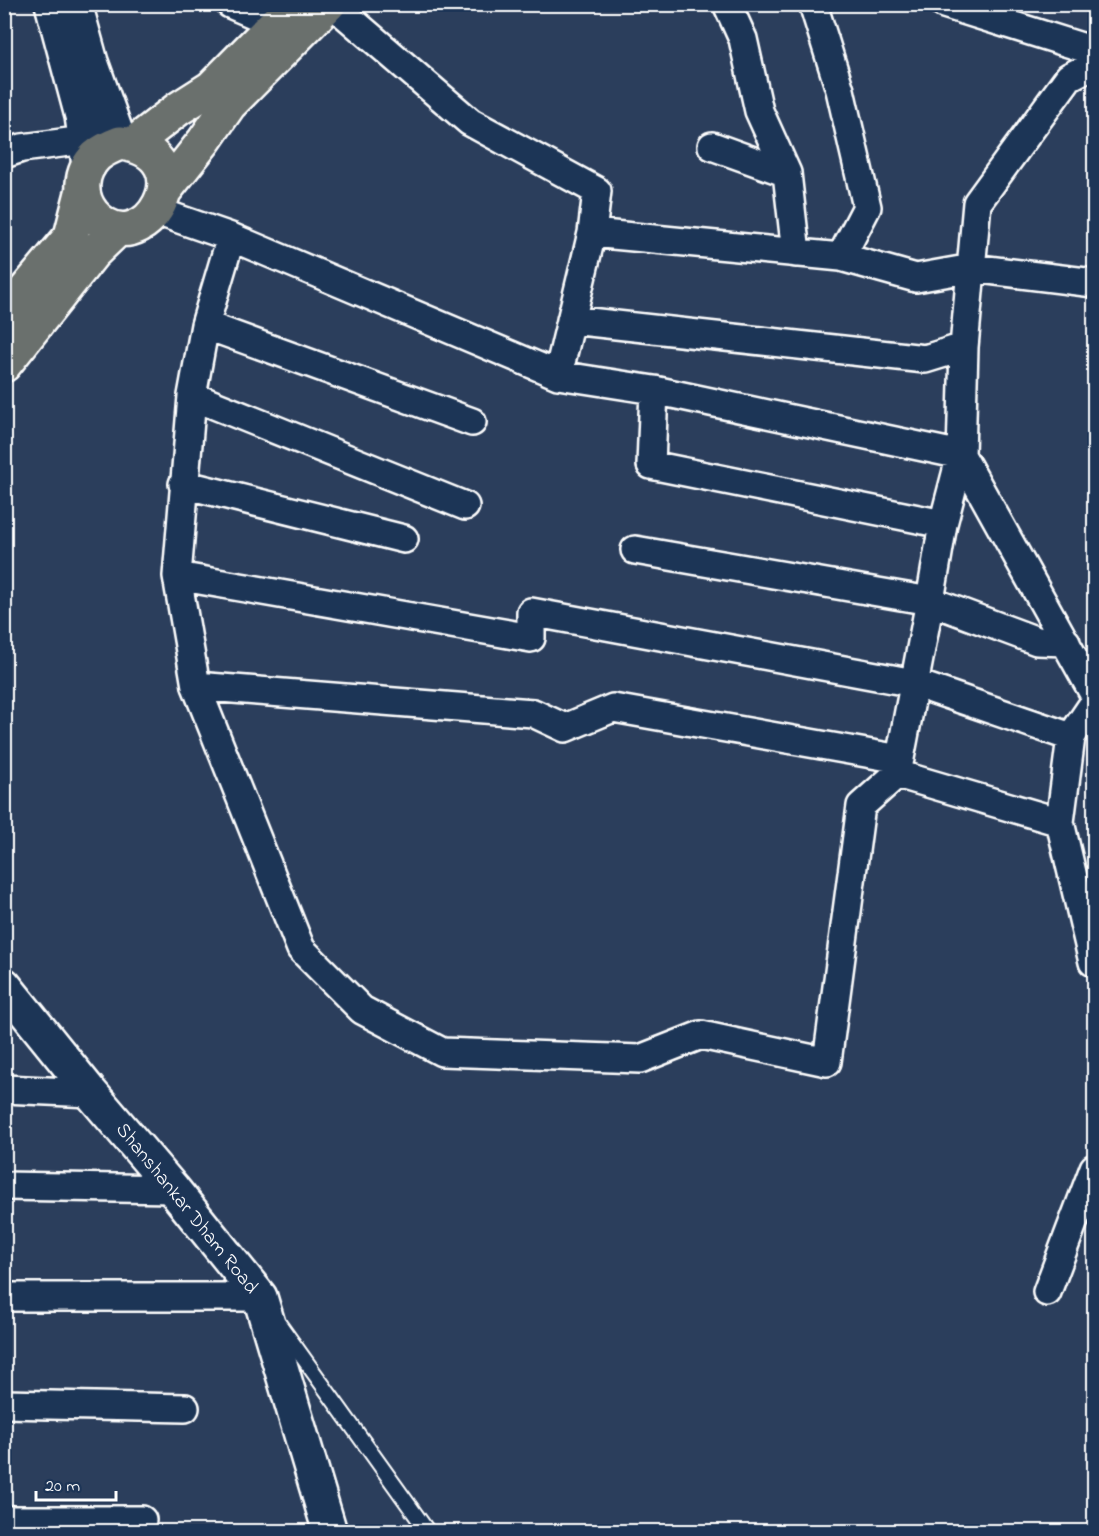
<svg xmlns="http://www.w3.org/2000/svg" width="1099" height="1536" font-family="'Indie Flower',sans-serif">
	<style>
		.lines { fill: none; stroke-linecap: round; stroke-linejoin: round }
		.service-casing { stroke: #fff; stroke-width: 18 }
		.minor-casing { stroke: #fff; stroke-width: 32 }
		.tertiary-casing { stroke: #fff; stroke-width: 38 }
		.secondary-casing { stroke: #fff; stroke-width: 38 }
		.trunk-casing { stroke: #fff; stroke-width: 38 }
		.service { stroke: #1d3557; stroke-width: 14 }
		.minor { stroke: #1d3557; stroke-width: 27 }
		.tertiary { stroke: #1d3557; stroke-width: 33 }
		.secondary { stroke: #1d3557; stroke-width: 33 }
		.trunk { stroke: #6b706d; stroke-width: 33 }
		.labels { text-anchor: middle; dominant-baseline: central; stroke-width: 5; stroke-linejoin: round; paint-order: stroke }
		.street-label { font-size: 20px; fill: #fff; stroke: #1d3557 }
	</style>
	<rect width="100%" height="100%" fill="#2b3e5c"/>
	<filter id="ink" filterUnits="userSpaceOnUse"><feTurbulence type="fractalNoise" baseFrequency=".0167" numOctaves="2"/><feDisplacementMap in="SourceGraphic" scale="12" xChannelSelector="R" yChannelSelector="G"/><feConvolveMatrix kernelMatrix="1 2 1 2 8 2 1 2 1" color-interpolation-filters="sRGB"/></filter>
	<g filter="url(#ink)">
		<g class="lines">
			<g class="service-casing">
				<path id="service" d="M279 1324 428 1532"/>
			</g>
			<g class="minor-casing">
				<path id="minor" d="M230 4 258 16
					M727 4 743 39 759 111 787 173 796 253
					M813 4 840 90 867 207 841 257
					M944 4 1094 51
					M343 13 470 122 597 191 592 233 841 257 916 278 972 268 1094 283
					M712 146 787 173
					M4 154 22 148 85 140
					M156 211 231 237 558 375 654 390 961 455 1094 694
					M231 237 205 325 192 396 177 576 196 686 301 949 362 1010 442 1052 640 1059 701 1035 827 1062 861 806 897 774 930 601 943 524 961 455 964 347 977 203 1069 77 1094 64
					M571 320 925 359 964 347
					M205 325 472 422
					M558 375 592 233
					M654 390 651 465 943 524
					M192 396 465 506
					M183 484 404 539
					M635 550 930 601 1037 641 1066 642
					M177 576 531 638V612L914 683 1071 737
					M196 686 533 713 565 728 613 708 900 759
					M897 774 1060 822
					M1093 962 1060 822 1071 737 1094 703
					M4 1089 91 1093
					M4 1186 173 1189
					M1047 1292 1094 1168
					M4 1297H260
					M4 1404 185 1408
					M4 1520H142"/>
			</g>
			<g class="tertiary-casing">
				<path id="tertiary" d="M4 985 91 1093 173 1189 260 1297 330 1532"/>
			</g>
			<g class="secondary-casing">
				<path id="secondary" d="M52 4 82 116 89 165
					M75 4 91 62 120 143"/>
			</g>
			<g class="trunk-casing">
				<path id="trunk" d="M120 143C211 154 143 271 93 214 78 196 80 172 96 156 103 150 112 146 120 143Z
					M133 144 178 109 211 88 294 4
					M166 189 204 141 229 105 329 4
					M4 316 71 236 82 193
					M4 365 93 253 118 229"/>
			</g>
			<use href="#service" class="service"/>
			<use href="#minor" class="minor"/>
			<use href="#tertiary" class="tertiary"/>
			<use href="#secondary" class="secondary"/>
			<use href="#trunk" class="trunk"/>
		</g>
	</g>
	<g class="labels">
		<g class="street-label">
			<text transform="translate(186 1209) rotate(51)">Shanshankar Dham Road</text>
		</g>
	</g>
	<rect width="1099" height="1536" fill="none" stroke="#1d3557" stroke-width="24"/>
	<rect x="12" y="12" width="1075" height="1512" fill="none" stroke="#fff" stroke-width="2" filter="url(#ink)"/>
	<path d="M36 1491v9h80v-9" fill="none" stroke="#ffffff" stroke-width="3"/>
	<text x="45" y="1491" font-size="18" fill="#ffffff" stroke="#1d3557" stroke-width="4.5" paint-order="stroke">20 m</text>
</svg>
